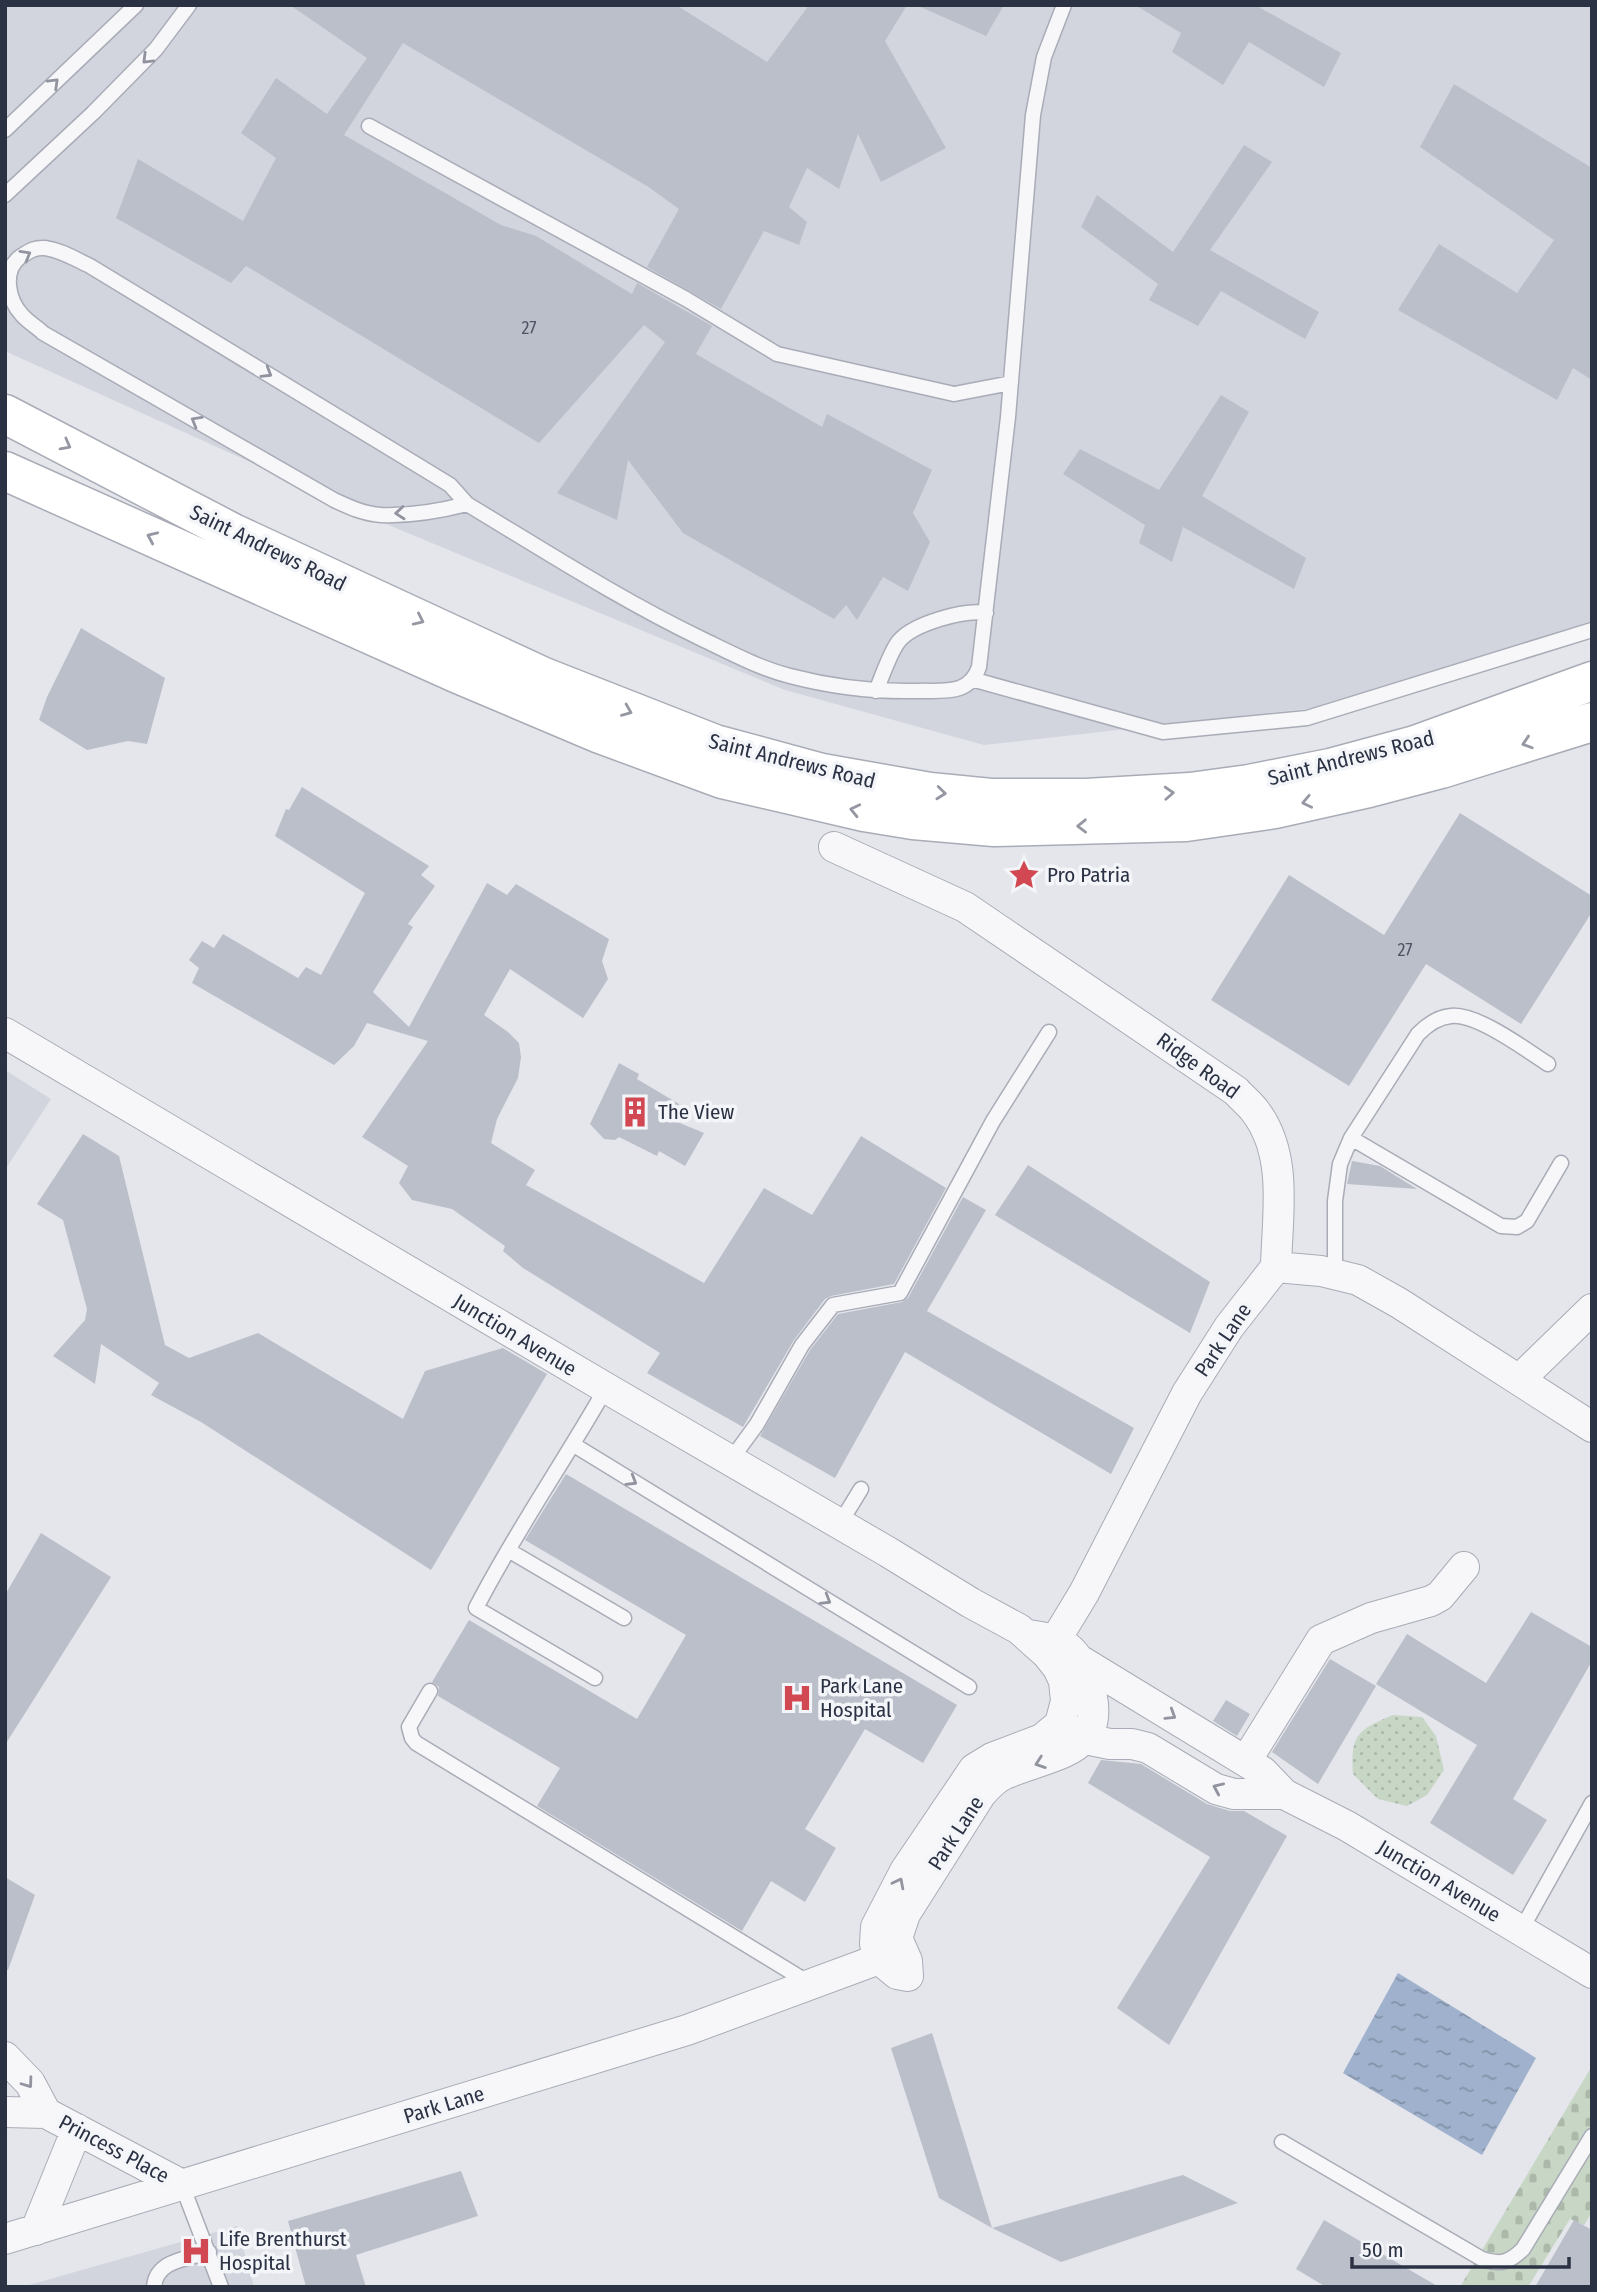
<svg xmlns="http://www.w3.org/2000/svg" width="1597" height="2292" font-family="'Fira Sans Condensed',sans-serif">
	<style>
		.built { fill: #d2d5de }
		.grass { fill: url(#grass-dots) }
		.cemetery { fill: url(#cemetery-stones) }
		.water { fill: url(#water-ripples) }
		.building { fill: #bbbfc9 }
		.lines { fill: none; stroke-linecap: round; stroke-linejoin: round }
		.service-casing { stroke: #a9acb6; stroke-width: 17 }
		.minor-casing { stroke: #a9acb6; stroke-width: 32 }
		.secondary-casing { stroke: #a9acb6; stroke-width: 41 }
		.service { stroke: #f7f7fa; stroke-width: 14 }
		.minor { stroke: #f7f7fa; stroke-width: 30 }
		.secondary { stroke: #fff; stroke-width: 38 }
		.oneway { stroke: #91949f }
		.oneway2 { stroke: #9598a2 }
		.labels { text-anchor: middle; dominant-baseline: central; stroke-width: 7; stroke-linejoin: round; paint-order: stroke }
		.number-label { font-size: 18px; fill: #4f5565 }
		.street-label { font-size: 21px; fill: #2b3244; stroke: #f3f5f9 }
		.poi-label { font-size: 21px; fill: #2b3244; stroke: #f3f5f9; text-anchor: start }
	</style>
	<defs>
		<pattern id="grass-dots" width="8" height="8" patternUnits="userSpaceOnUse" patternTransform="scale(1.75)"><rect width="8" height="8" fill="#c8d6c5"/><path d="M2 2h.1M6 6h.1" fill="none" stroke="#acb8aa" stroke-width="1.8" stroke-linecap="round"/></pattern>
		<pattern id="cemetery-stones" width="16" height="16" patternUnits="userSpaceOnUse" patternTransform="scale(1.75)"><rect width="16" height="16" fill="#c8d6c5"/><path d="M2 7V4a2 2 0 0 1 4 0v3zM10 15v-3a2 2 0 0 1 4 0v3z" fill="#acb8aa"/></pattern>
		<pattern id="water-ripples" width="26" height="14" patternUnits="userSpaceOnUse" patternTransform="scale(1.75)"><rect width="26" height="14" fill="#9fb1cc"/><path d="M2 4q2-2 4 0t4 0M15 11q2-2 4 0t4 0" fill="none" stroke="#8291a7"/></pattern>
	</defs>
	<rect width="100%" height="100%" fill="#e4e6ec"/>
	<path class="built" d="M5 5H1592V630L1322 707 984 745 785 690 391 526 5 351Z
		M5 1070 51 1099 5 1170Z
		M237 2226 254 2287H22Z"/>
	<path class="grass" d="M1393 1715 1422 1717 1436 1736 1444 1770 1427 1795 1407 1806 1378 1799 1353 1774C1350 1734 1358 1730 1393 1715Z"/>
	<path class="cemetery" d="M1592 2066V2212L1584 2225 1570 2219 1528 2287H1460Z"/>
	<path class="water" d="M1398 1973 1536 2058 1482 2155 1343 2073Z"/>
	<path class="building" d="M290 5H676L767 62 809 5H907L885 41 946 148 881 182 858 134 839 189 807 168 789 207 807 222 799 245 764 231 721 309 647 267 679 209 647 186 403 43 344 135 501 225 536 236 632 294 637 283 712 326 696 354 822 427 827 414 932 470 913 513 930 542 908 591 883 577 857 620 846 605 834 619 683 533 628 460 617 520 557 493 665 342 644 325 539 443 246 266 231 283 116 218 138 159 243 221 276 158 241 133 276 78 327 114 367 58Z
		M916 5H1004L986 36Z
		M1135 5H1255L1341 53 1324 87 1249 42 1223 85 1172 52 1181 33Z
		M1454 84 1592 168V380L1573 368 1557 400 1398 310 1439 244 1517 293 1554 240 1420 147Z
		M1244 145 1272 162 1210 250 1319 312 1305 339 1221 291 1198 326 1149 300 1158 284 1081 227 1097 195 1173 252Z
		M1221 395 1249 412 1202 496 1306 558 1294 589 1183 527 1172 562 1139 543 1145 525 1063 474 1080 449 1159 490Z
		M81 628 165 678 147 744 128 741 87 750 39 720 47 697Z
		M302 787 429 866 421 875 435 886 408 924 413 927 373 992 409 1027 487 883 507 895 516 884 609 939 602 961 608 979 583 1018 510 969 484 1015 508 1032 519 1043 521 1057 518 1078 497 1119 491 1143 535 1170 526 1185 704 1283 764 1188 812 1215 861 1136 946 1188 894 1284 831 1296 825 1299 794 1340 743 1427 647 1373 660 1353 523 1268 503 1251 505 1246 452 1209 412 1200 399 1183 408 1166 362 1137 428 1041 367 1023 354 1046 334 1065 192 983 199 968 189 960 202 941 214 948 223 934 298 978 306 967 321 975 365 893 275 836 286 809 289 810Z
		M1460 813 1592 896V912L1521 1024 1426 964 1349 1086 1211 1000 1289 875 1384 935Z
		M619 1063 639 1074 637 1079 679 1104 670 1119 704 1133 685 1166 659 1151 657 1156 619 1137 615 1140 604 1139 590 1124Z
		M83 1134 119 1156 165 1345 189 1358 258 1333 403 1419 425 1371 503 1348 547 1374 431 1570 201 1422 151 1395 159 1383 101 1344 95 1384 53 1356 85 1320 87 1309 63 1220 37 1204Z
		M1352 1161 1380 1166 1417 1189 1347 1184Z
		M1028 1165 1210 1282 1190 1333 995 1215Z
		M963 1197 986 1210 927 1311 1134 1428 1111 1474 905 1352 835 1478 760 1436 810 1350 838 1314 902 1302 908 1298Z
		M566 1474 957 1705 923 1763 865 1729 805 1829 836 1848 805 1902 771 1881 742 1931 537 1806 560 1768 438 1696 439 1687 432 1682 469 1620 637 1719 686 1635 525 1540Z
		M41 1533 111 1577 5 1745V1595Z
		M1531 1612 1592 1647V1661L1513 1799 1547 1820 1513 1875 1430 1823 1477 1745 1376 1684 1407 1634 1486 1683Z
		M1330 1659 1376 1686 1318 1784 1272 1752Z
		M1226 1700 1250 1714 1237 1736 1213 1721Z
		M1101 1760 1141 1764 1207 1804 1230 1811H1244L1287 1836 1169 2045 1117 2008 1210 1857 1088 1783Z
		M5 1877 35 1895 8 1970 5 1969Z
		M932 2033 992 2228 939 2198 891 2048Z
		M461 2171 478 2216 356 2255 366 2287H306L288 2221Z
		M1183 2175 1238 2203 1061 2262 992 2228Z
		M1324 2220 1439 2287H1326L1296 2269Z
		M1574 2220 1592 2230V2287H1535Z"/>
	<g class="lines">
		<g class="service-casing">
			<path id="service" d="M369 126 686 299 777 354 954 394 1011 383
				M5 130 136 5
				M5 195 93 113 156 49 189 5
				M467 504C440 511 409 516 381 515 364 514 349 507 334 500L43 333C37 327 28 322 22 315 8 300 2 271 20 257 28 252 34 247 45 248 61 250 75 259 90 266L414 463 450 485 467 504C545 551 621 600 702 639 731 653 759 668 790 676 832 687 874 692 917 691 943 690 969 696 979 667L1008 417 1033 115 1044 57 1064 5
				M975 680 1163 732 1307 718 1592 630
				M876 691C881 679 891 650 899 641 913 624 964 609 986 613
				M1351 1138 1501 1226 1517 1227 1527 1221 1561 1163
				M1335 1274V1201L1340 1164 1351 1138 1418 1034C1427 1025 1438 1017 1451 1016 1477 1013 1526 1050 1548 1064
				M574 1445 969 1687
				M730 1461 757 1424 802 1345 833 1305 900 1293 993 1121 1049 1032
				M839 1525 861 1489
				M508 1550 624 1618
				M595 1678 476 1608C515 1532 564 1462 606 1388
				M430 1691 409 1727 412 1738 416 1743 809 1983
				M1521 1930 1592 1803
				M1282 2142 1482 2259C1500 2265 1509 2263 1523 2249L1592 2136
				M182 2185 221 2287
				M154 2287C156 2260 187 2259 209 2252"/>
		</g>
		<g class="minor-casing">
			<path id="minor" d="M834 847 965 907 1236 1091C1242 1098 1250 1104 1255 1111 1289 1155 1277 1216 1276 1267
				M5 1033 606 1388 888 1552 971 1603 1019 1629 1047 1654 1058 1668 1064 1681 1066 1701 1060 1724 1042 1739 992 1758 974 1769 905 1871 876 1927 875 1944 879 1959 897 1974 908 1976 907 1961 897 1938 905 1914 981 1794C988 1786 995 1778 1005 1774 1056 1752 1113 1754 1087 1678 1075 1644 1059 1639 1027 1635
				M1276 1267 1321 1271 1358 1280 1399 1303 1592 1427
				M1520 1379 1592 1309
				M1047 1654 1084 1593 1187 1393 1229 1327 1276 1267
				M1081 1661 1263 1772 1284 1794 1347 1826 1592 1973
				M1069 1729 1085 1739 1110 1744H1132L1148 1748 1216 1789 1234 1794H1284
				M1246 1761 1321 1640 1371 1618 1431 1601 1440 1596 1464 1567
				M5 2057 30 2083 46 2113
				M5 2112 46 2113 182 2185
				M36 2230 77 2129
				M5 2239 687 2030 879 1959"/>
		</g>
		<g class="secondary-casing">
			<path id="secondary" d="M5 414 233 533 544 677 715 744 822 773 930 792 991 798H1086L1190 792 1249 784 1330 768 1415 745 1592 681
				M5 471 458 674 600 734 722 779 864 812 913 820 994 827 1186 822 1275 809 1369 788 1441 769 1592 722"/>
		</g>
		<use href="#service" class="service"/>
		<use href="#minor" class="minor"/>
		<use href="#secondary" class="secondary"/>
	</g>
	<defs><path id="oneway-chevron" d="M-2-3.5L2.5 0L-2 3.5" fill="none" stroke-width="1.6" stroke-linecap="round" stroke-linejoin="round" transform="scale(1.75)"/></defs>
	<g class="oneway">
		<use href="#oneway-chevron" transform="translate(147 59) rotate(135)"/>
		<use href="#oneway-chevron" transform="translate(54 83) rotate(-44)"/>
		<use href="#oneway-chevron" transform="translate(26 255) rotate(-30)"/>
		<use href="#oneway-chevron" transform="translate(267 373) rotate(31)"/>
		<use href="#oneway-chevron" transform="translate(196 421) rotate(-150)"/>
		<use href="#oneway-chevron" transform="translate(400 513) rotate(175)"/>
		<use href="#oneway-chevron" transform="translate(632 1481) rotate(31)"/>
		<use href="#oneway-chevron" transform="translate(826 1600) rotate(31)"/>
		<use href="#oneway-chevron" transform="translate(1171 1715) rotate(32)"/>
		<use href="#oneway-chevron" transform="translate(1040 1763) rotate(161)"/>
		<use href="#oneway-chevron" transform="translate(1218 1788) rotate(-156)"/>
		<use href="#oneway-chevron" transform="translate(899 1883) rotate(-63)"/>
		<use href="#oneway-chevron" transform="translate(28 2083) rotate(54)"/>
	</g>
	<g class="oneway2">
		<use href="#oneway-chevron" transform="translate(66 445) rotate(28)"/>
		<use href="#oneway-chevron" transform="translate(152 537) rotate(-156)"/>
		<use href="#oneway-chevron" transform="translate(419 620) rotate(25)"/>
		<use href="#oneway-chevron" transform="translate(627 711) rotate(22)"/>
		<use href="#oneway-chevron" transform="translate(1527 743) rotate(162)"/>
		<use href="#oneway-chevron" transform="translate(941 793) rotate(6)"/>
		<use href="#oneway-chevron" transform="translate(1169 793) rotate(-3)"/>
		<use href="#oneway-chevron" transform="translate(1307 802) rotate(168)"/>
		<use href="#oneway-chevron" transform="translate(855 810) rotate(-167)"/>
		<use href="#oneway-chevron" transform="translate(1082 826) rotate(179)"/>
	</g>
	<defs>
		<g id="sight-bare" transform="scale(2.415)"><path d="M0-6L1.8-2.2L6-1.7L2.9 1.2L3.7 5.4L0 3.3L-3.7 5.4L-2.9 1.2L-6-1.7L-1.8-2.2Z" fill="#d14852" stroke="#f3f5f9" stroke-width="2.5" paint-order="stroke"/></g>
		<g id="building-bare" transform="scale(2.415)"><path d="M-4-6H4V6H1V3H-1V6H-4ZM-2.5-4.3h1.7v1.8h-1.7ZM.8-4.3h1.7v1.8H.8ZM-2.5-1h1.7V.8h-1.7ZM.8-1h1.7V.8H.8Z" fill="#d14852" stroke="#f3f5f9" stroke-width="2.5" paint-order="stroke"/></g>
		<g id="hospital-bare" transform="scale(2.415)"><path d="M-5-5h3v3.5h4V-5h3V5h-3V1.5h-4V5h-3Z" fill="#d14852" stroke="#f3f5f9" stroke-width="2.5" paint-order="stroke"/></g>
	</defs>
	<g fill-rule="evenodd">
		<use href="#sight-bare" x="1024" y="875"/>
		<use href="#building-bare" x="635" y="1112"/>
		<use href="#hospital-bare" x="797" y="1698"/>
		<use href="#hospital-bare" x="196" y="2251"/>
	</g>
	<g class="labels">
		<g class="number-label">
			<text x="529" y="328">27</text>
			<text x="1405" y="950">27</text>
		</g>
		<g class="street-label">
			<text transform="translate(268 548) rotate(26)">Saint Andrews Road</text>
			<text transform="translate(1351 758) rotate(-14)">Saint Andrews Road</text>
			<text transform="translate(792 761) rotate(14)">Saint Andrews Road</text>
			<text transform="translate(1198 1066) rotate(36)">Ridge Road</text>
			<text transform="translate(515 1335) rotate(31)">Junction Avenue</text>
			<text transform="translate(1223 1340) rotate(-56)">Park Lane</text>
			<text transform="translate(956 1833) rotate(-57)">Park Lane</text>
			<text transform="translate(1439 1881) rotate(31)">Junction Avenue</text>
			<text transform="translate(444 2105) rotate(-17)">Park Lane</text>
			<text transform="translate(114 2149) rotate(28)">Princess Place</text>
		</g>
		<g class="poi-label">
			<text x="1047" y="875">Pro Patria</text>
			<text x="658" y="1112">The View</text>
			<text x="820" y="1686">Park Lane<tspan x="820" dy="24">Hospital</tspan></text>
			<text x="219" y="2239">Life Brenthurst<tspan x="219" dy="24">Hospital</tspan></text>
		</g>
	</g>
	<rect width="1597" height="2292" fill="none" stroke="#2b3244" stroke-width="14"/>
	<path d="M1352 2257v10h217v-10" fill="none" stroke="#2b3244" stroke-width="3.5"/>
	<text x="1362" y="2257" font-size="21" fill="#2b3244" stroke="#f3f5f9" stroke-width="5" paint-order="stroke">50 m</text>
</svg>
